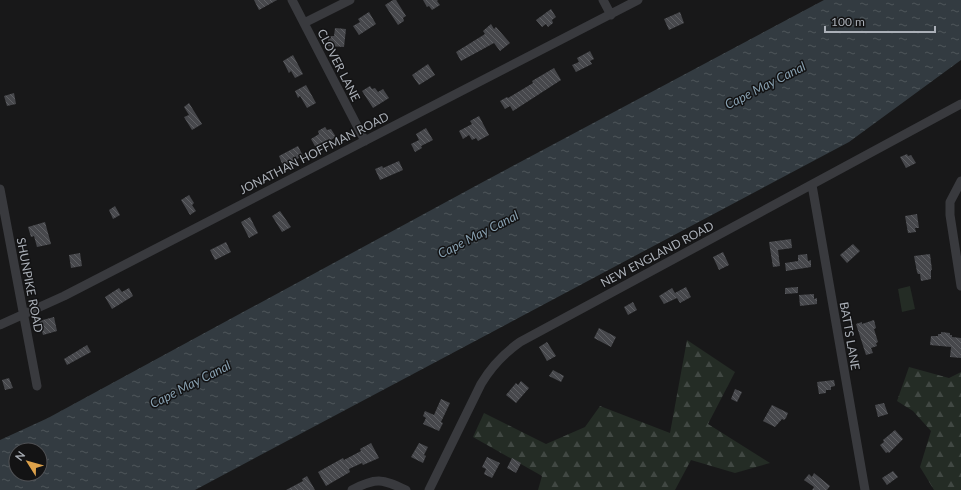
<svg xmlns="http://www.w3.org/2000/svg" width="961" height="490" font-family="Lato,sans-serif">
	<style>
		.forest { fill: url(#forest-firs) }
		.garden { fill: #242c25 }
		.water { fill: url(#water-ripples); fill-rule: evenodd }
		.building { fill: url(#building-back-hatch) }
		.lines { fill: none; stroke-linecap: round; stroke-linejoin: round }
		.minor { stroke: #393a3e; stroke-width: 9 }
		.labels { text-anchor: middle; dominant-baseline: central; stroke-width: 3; stroke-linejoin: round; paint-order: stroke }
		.street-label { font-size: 12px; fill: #abb0b8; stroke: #131314 }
		.water-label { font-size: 13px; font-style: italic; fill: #879faf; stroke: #131314 }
	</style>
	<defs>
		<pattern id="forest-firs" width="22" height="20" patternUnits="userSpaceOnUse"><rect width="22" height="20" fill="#242c25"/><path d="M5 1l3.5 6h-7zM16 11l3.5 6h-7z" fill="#414843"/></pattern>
		<pattern id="water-ripples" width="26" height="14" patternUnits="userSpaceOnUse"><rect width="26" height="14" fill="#333b41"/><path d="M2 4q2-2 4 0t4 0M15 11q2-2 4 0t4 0" fill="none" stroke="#4e555a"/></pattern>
		<pattern id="building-back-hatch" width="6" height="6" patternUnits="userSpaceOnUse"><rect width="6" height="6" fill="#47484c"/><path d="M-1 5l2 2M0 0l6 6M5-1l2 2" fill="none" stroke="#5f6064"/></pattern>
	</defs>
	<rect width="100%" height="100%" fill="#181819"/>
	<path class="forest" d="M687 340 735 372 708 424 770 463 735 473 691 460 675 490H538L542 476 473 437 484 413 546 444 585 427 600 406 670 433Z
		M909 367 949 378 961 372V490H934L920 467 931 431 913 411 897 401Z"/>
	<path class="garden" d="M910 286 915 309 902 312 898 289Z"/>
	<path class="water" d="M824 0H961V60L849 142 195 490H0V440L48 418 481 183ZM16 450H40V474H16Z"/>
	<path class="building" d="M254 0H277L259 10Z
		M393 0H396L406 16 403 18 404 21 398 25 385 5Z
		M423 0H438L437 1 440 5 432 10 429 6 427 7Z
		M551 9 556 17 552 20 553 23 548 27 546 24 542 27 536 20Z
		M369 12 376 24 359 35 353 26 360 22 358 19Z
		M680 12 684 23 669 30 664 19Z
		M491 24 494 29 496 27 510 43 500 51 494 43 461 61 456 52 485 34 483 31Z
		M335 28 346 29 344 47 328 46V36H334Z
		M590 51 594 59 590 61 592 64 576 72 572 65 579 62 577 58Z
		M293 55 303 74 295 78 291 71 289 73 283 61Z
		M428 64 435 75 419 85 412 75Z
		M554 68 561 80 513 111 510 106 505 109 500 101 507 97 508 98 533 83 532 81Z
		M306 85 316 103 307 108 300 96 298 98 295 91Z
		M370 86 372 89 375 88 378 92 383 89 389 98 373 108 362 91Z
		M14 93 16 104 7 106 4 96Z
		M189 103 202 124 192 130 184 117 189 115 184 107Z
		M479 116 489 135 478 141 476 138 472 140 469 135 463 139 459 131 472 124 470 121Z
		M325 127 327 130 331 129 336 137 316 148 311 139 319 134 318 131Z
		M426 128 433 140 421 146 422 148 415 152 411 144 419 140 416 134Z
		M298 146 303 156 283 166 279 156Z
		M907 154 908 156 911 155 916 163 906 168 900 157Z
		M399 161 403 170 380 180 375 169 382 166 383 168Z
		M189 195 194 203 192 205 196 211 190 215 181 200Z
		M115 206 120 215 113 219 109 210Z
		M280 211 291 227 282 232 272 216Z
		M917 214 919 228H915L916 232 908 233 905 216Z
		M250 217 258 233 249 238 241 222Z
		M45 222 51 244 37 247 34 236 31 237 28 227Z
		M791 239 792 248 778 250 780 266 773 267 769 242Z
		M226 242 231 252 215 260 210 250Z
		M853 244 860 251 847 263 840 255Z
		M723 252 729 265 719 270 713 257Z
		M80 253 82 266 71 268 69 255Z
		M807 254 808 261 811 260V267L786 271 785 263 798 261V255Z
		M930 254 932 270H931V279L921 281 920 274H918L917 272 914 256Z
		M686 287 691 297 680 303 677 298 664 304 659 296 672 288 675 293Z
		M798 287V293L785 294V288Z
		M119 288 122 292 129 288 133 296 112 309 105 297Z
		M814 294V299L817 298V304L800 306 799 295Z
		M633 302 637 310 628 315 624 307Z
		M54 317 57 331 43 335 39 321Z
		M874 320 876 328 874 329 878 342 876 343 877 346 871 348 873 353 866 355 856 324 862 322V324Z
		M599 328 616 337 611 347 594 338Z
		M941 332 950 333V335H952V337L961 338V358L950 357 951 347 930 345 931 336H938V334H941Z
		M547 342 556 356 547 361 539 347Z
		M87 345 91 352 67 365 64 359Z
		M553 370 564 376 561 382 549 376Z
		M9 378 13 388 5 390 2 380Z
		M834 380 835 386 831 387V390H826V393L819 394 817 382Z
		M521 381 529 388 516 403 506 395 516 383 518 385Z
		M735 389 742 392 737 402 731 399Z
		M441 399 450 403 441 422 443 423 439 431 423 424 426 418 423 416 425 411 434 415Z
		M884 403 888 414 878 417 875 405Z
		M772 405 788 413 786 418 784 420 782 419 775 427 763 421Z
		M895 430 903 439 889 453 888 452 886 453 880 445 884 442 883 440Z
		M371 443 379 458 363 465 362 463 349 469 350 472 326 486 318 472 343 458 344 460 361 451 360 449Z
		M419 443 428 447 424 455 426 456 423 463 411 457Z
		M487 457 500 463 492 478 484 474 486 469 482 467Z
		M512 458 521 463 516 473 507 468Z
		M893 471 898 477 887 485 882 478Z
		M814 473 830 486 827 490H812L814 487 804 480 809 474 812 477Z
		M307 476 315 490H286L303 481 302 479Z"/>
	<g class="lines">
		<path class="minor" d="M292 0 365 141
			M603 0 611 15
			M304 23 350 0
			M961 181 950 202V215L961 286
			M812 185 865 490
			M0 189 37 386
			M0 325 64 296 638 0
			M352 490C376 477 382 479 406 490
			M429 490 481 384C491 367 503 354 520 342L961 104"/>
	</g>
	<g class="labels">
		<g class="street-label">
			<text transform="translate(339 65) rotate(63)">CLOVER LANE</text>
			<text transform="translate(314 153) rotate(-27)">JONATHAN HOFFMAN ROAD</text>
			<text transform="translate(657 254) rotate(-28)">NEW ENGLAND ROAD</text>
			<text transform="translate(30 285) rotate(79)">SHUNPIKE ROAD</text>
			<text transform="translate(850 336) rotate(80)">BATTS LANE</text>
		</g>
		<g class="water-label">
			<text transform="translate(765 85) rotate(-27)">Cape May Canal</text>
			<text transform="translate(478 234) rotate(-27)">Cape May Canal</text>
			<text transform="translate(190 384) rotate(-27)">Cape May Canal</text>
		</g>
	</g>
	<g transform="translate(28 462) rotate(307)"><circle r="19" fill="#131314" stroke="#505256"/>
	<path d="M0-3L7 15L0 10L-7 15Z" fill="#dea24b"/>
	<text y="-6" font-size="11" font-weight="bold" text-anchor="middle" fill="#abb0b8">N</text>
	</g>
	<path d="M825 26v6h110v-6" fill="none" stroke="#abb0b8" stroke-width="2"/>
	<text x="831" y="26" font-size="12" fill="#abb0b8" stroke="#131314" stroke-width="3" paint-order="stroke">100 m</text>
</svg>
